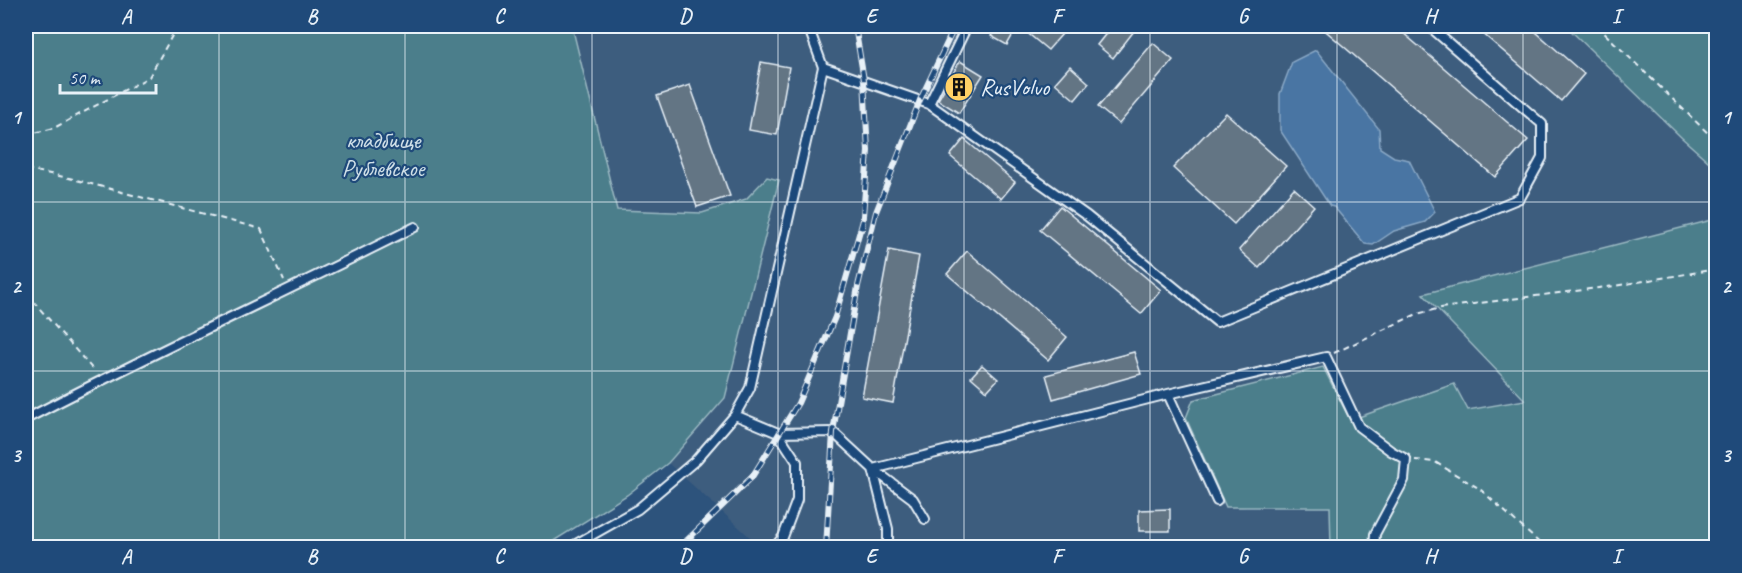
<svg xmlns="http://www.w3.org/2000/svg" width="1742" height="573" font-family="Caveat,sans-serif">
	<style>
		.built { fill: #3e5d7e }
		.green { fill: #4b7e8b; stroke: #9ab8c2; stroke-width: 1.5 }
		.water { fill: #4875a3; stroke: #88a7c5; stroke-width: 1.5 }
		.building { fill: #647584; stroke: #e8f1f8; stroke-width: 1.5 }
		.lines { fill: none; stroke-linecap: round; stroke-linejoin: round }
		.lane-casing { stroke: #e8f1f8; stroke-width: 12 }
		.path { stroke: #e8f1f8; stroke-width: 2; stroke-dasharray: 6 4.5; stroke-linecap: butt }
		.lane { stroke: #1f4a7a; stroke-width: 8 }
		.rail-casing { stroke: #e8f1f8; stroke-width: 6 }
		.rail { stroke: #1f4a7a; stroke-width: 4; stroke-dasharray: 11; stroke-linecap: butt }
		.grid { fill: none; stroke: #e8f1f8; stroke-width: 1.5; stroke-opacity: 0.55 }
		.labels { text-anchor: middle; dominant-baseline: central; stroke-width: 4.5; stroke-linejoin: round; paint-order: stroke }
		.poi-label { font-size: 24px; fill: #e8f1f8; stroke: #1f4a7a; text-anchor: start }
		.park-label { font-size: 24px; fill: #d0e0e8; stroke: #1f4a7a }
		.neatline { fill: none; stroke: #e8f1f8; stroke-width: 2 }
		.grid-label { font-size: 20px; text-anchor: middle; font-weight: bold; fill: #e8f1f8 }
	</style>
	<rect width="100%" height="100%" fill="#2d537c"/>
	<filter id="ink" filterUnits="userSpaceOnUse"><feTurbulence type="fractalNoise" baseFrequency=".0167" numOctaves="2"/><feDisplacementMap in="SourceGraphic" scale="12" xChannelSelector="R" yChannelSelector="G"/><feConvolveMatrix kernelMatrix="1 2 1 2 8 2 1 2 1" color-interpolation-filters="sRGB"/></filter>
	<g filter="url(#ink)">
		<path class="built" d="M572 26H1566L1682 138 1716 168V219L1424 294 1525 400 1468 410 1454 385 1350 420 1244 508 1331 507V547H761L668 463 725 398 767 177 746 199 702 213 617 210Z"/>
		<path class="green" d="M26 26H572L617 210 702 213 746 199 767 177 779 180 725 398 668 463 627 495 544 547H26Z
			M1566 26H1716V168L1682 138Z
			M1716 219V547H1331L1330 507H1226L1186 418 1193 400 1323 367 1350 420 1454 384 1468 410 1525 400 1423 294Z"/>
		<path class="water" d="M1316 50 1379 129 1380 148 1394 157 1409 160 1435 212 1425 222 1394 231 1373 245 1365 244 1334 207 1330 206 1280 130V94L1292 62Z"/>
		<path class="building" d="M997 26H1018L1007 45 991 36Z
			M1019 26H1069L1048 50Z
			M1112 26H1138L1113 58 1097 45Z
			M1320 26H1395L1528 140 1495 177Z
			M1474 26H1529L1584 74 1561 101Z
			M1153 43 1173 60 1119 124 1098 107Z
			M960 61 983 75 959 113 938 100Z
			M761 62 789 67 777 135 749 130Z
			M1070 66 1089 83 1075 100 1055 83Z
			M690 85 730 196 697 207 657 96Z
			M1226 113 1286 166 1234 224 1173 168Z
			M964 139 1015 182 1001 199 950 156Z
			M1294 188 1314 206 1259 268 1239 250Z
			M1060 206 1161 290 1141 314 1040 230Z
			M889 250 919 256 893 403 862 397Z
			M967 251 1067 337 1048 360 947 274Z
			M1134 352 1141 374 1053 399 1046 375Z
			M982 365 998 379 987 391 971 377Z
			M1170 509V531H1139V510Z"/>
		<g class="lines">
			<g class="lane-casing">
				<path id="lane" d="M823 67 929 104 1087 216 1217 322 1520 198 1542 158V124L1429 26
					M929 104 967 26
					M1168 394 1217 501
					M735 415 778 433 833 432 873 469 1168 394 1326 357 1359 427 1391 451 1406 459 1404 480 1375 534 1374 548
					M26 419C154 352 286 292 415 227
					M569 548 638 509 696 460 735 415 750 388 823 67 808 26
					M774 548 783 537 797 500V462L778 433
					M888 548V529L873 469 913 499 925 519"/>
			</g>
			<path class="path" d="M1597 26 1716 141
				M26 135 54 128 149 77 173 34
				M26 169 69 178 261 229 284 280
				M26 293 95 372
				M1334 353 1417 314 1441 308 1614 286 1716 269
				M1415 460 1435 462 1480 489 1545 548"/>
			<use href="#lane" class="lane"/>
			<g class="rail-casing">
				<path id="rail" d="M855 26 864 80 868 151 862 229
					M679 548 752 477 798 403 835 317 863 220
					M826 548 833 432 858 286 876 212 920 100 955 26"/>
			</g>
			<use href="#rail" class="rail"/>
		</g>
	</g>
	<path class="grid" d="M219 26V548M405 26V548M592 26V548M778 26V548M964 26V548M1150 26V548M1337 26V548M1523 26V548M26 202H1716M26 371H1716"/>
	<defs>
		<g id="building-disc" transform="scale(1.5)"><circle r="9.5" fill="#ffd166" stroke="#1f4a7a"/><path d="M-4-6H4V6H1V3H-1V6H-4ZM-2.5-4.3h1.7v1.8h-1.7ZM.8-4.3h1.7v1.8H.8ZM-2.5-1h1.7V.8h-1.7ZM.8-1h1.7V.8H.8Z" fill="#111"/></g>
	</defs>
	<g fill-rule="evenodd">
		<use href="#building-disc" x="959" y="87"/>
	</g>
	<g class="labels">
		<g class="poi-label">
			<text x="980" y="87">RusVolvo</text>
		</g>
		<g class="park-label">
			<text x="383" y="140">кладбище<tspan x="383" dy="28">Рублевское</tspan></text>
		</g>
	</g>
	<rect width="1742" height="573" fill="none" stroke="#1f4a7a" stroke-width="66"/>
	<path d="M60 84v9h96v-9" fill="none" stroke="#e8f1f8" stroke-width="3"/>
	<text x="69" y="84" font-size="18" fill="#e8f1f8" stroke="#1f4a7a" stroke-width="4.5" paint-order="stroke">50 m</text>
	<rect x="33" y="33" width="1676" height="507" class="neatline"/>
	<g class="grid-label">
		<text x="126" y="23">A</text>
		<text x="312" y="23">B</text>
		<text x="499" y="23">C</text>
		<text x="685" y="23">D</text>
		<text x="871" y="23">E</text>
		<text x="1057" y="23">F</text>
		<text x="1243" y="23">G</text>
		<text x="1430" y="23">H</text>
		<text x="1616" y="23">I</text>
		<text x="16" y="124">1</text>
		<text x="1726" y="124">1</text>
		<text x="16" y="293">2</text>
		<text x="1726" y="293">2</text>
		<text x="16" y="462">3</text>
		<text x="1726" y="462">3</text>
		<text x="126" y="563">A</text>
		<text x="312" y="563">B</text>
		<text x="499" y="563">C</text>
		<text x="685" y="563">D</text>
		<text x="871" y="563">E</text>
		<text x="1057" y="563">F</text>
		<text x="1243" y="563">G</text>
		<text x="1430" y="563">H</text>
		<text x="1616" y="563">I</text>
	</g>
</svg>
